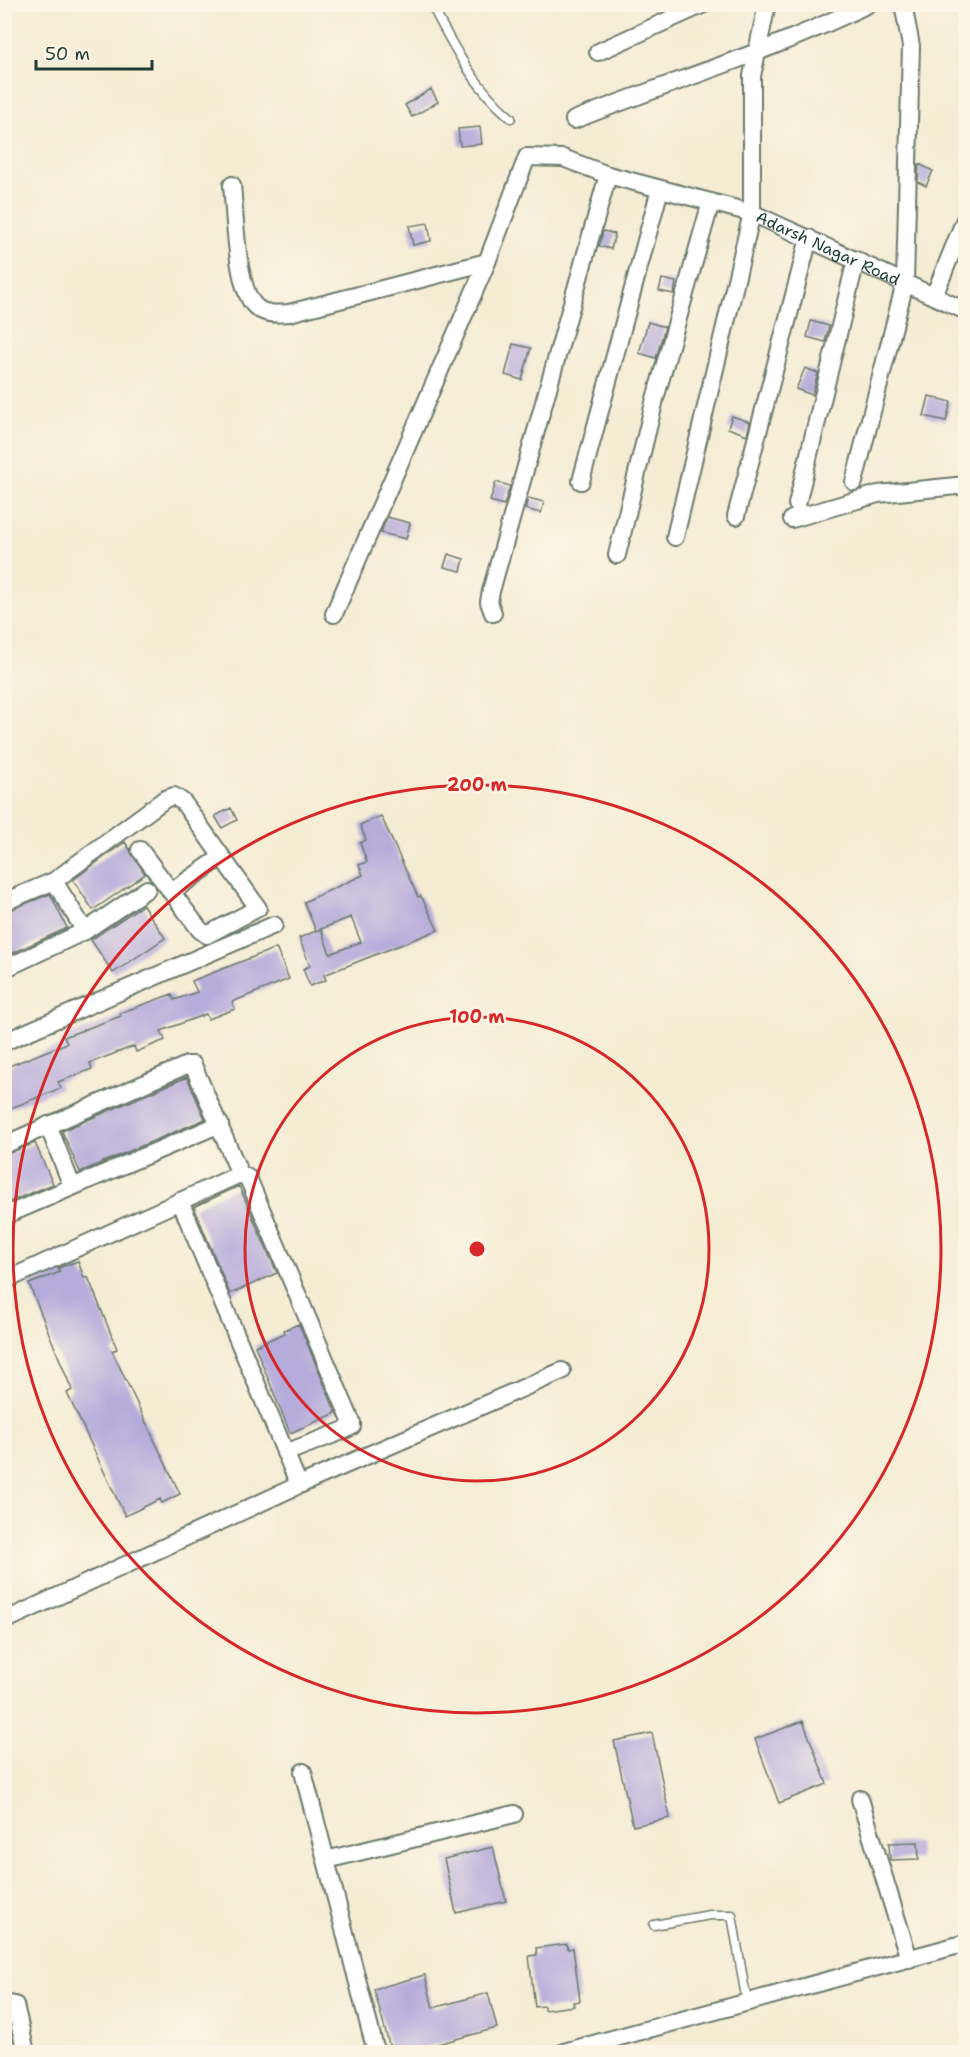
<svg xmlns="http://www.w3.org/2000/svg" width="970" height="2057" font-family="'Shantell Sans',sans-serif">
	<style>
		.building { fill: #b6acdb }
		.lines { fill: none; stroke-linecap: round; stroke-linejoin: round }
		.service-casing { stroke: #6a7a6c; stroke-width: 11 }
		.minor-casing { stroke: #6a7a6c; stroke-width: 20 }
		.service { stroke: #fff; stroke-width: 8 }
		.minor { stroke: #fff; stroke-width: 16 }
		.ring { fill: none; stroke: #d62828; stroke-width: 3 }
		.labels { text-anchor: middle; dominant-baseline: central; stroke-width: 5; stroke-linejoin: round; paint-order: stroke }
		.street-label { font-size: 16px; fill: #1f3d34; stroke: #fcf5e5 }
		.centre { fill: #d62828; stroke: #fcf5e5; stroke-width: 3 }
		.ring-label { font-size: 18px; text-anchor: middle; font-weight: bold; fill: #d62828; stroke: #fcf5e5; stroke-width: 5; stroke-linejoin: round; paint-order: stroke }
	</style>
	<rect width="100%" height="100%" fill="#fcf5e5"/>
	<filter id="ink" filterUnits="userSpaceOnUse"><feTurbulence type="fractalNoise" baseFrequency=".0167" numOctaves="2"/><feDisplacementMap in="SourceGraphic" scale="12" xChannelSelector="R" yChannelSelector="G"/><feConvolveMatrix kernelMatrix="1 2 1 2 8 2 1 2 1" color-interpolation-filters="sRGB"/></filter>
	<filter id="wash" filterUnits="userSpaceOnUse"><feTurbulence type="fractalNoise" baseFrequency=".008" numOctaves="4" result="noise"/><feDisplacementMap in="SourceGraphic" scale="24" xChannelSelector="R" yChannelSelector="G"/><feGaussianBlur stdDeviation="1.35" result="paint"/><feColorMatrix in="noise" values="0 0 0 0 0 0 0 0 0 0 0 0 0 0 0 0 0 1.4 0 .05"/><feComposite in="paint" operator="in"/></filter>
	<g filter="url(#wash)">
		<rect width="100%" height="100%" fill="#f4ecd3"/>
		<g id="blocks">
			<path class="building" d="M431 89 438 102 412 117 405 105Z
				M480 127 482 144 460 146 458 129Z
				M919 164 933 171 926 186 918 182Z
				M428 223 431 241 413 245 409 226Z
				M603 231 615 234 611 249 599 246Z
				M662 279 676 282 674 294 659 291Z
				M811 321 829 326 825 342 807 337Z
				M648 322 665 327 656 358 639 353Z
				M513 344 531 348 522 380 505 375Z
				M805 368 818 373 812 395 796 389Z
				M929 396 951 402 946 421 924 416Z
				M732 416 750 422 747 435 728 428Z
				M496 482 510 486 504 505 490 501Z
				M528 498 544 502 541 513 525 509Z
				M387 517 410 523 406 539 381 533Z
				M448 554 464 559 461 571 444 567Z
				M231 808 237 820 222 828 215 816Z
				M381 816 418 897 421 896 438 930 324 975 326 980 310 986 303 969 310 966 299 938 321 929 330 954 361 942 351 917 316 931 304 902 363 875 359 865 367 862 360 843 366 840 360 825Z
				M125 842 145 874 93 910 73 880Z
				M50 894 67 928 4 957V912Z
				M143 905 165 938 113 973 91 940Z
				M276 948 289 979 232 1002 235 1009 208 1019 206 1014 161 1031 165 1040 136 1052 134 1046 90 1063 92 1069 58 1082 61 1088 4 1111V1068L67 1043 64 1037 121 1016 120 1013 172 994 174 1000 197 992 192 981Z
				M187 1077 205 1119 80 1172 62 1131Z
				M35 1143 53 1184 4 1204V1155Z
				M239 1186 277 1273 230 1294 194 1207Z
				M78 1261 84 1278 88 1277 117 1349 112 1351 180 1494 162 1503 160 1499 125 1516 67 1393 72 1390 29 1284 60 1272 58 1268Z
				M299 1324 336 1413 290 1433 255 1346 285 1333 284 1330Z
				M803 1721 827 1784 779 1803 755 1739Z
				M652 1733 670 1818 633 1826 614 1741Z
				M918 1842 919 1859 890 1860 889 1843Z
				M493 1847 506 1901 456 1913 444 1859Z
				M567 1944 568 1949 573 1948 580 2001 573 2002 574 2006 544 2010V2006L535 2007 529 1956 537 1955 536 1948Z
				M425 1975 433 2008 488 1993 497 2028 408 2052H391L374 1989Z"/>
		</g>
	</g>
	<g filter="url(#ink)">
		<use href="#blocks" fill-opacity="0" stroke="#6a7a6c" stroke-width="1.5"/>
		<g class="lines">
			<g class="service-casing">
				<path id="service" d="M431 4C453 46 474 87 511 118
					M654 1925 710 1915H732L747 2003"/>
			</g>
			<g class="minor-casing">
				<g id="minor">
					<path d="M598 52 704 4"/>
					<path d="M574 120C672 81 774 51 868 4"/>
					<path d="M232 185C235 213 236 285 254 305 263 315 277 314 289 313L487 262"/>
					<path d="M934 296 966 217"/>
					<path d="M581 481 660 189"/>
					<path d="M854 482 905 283 911 46 903 4"/>
					<path d="M797 504 856 260"/>
					<path d="M736 516 809 238"/>
					<path d="M792 519 878 494 966 485"/>
					<path d="M675 537 752 213V76L767 4"/>
					<path d="M617 555 655 399 711 202"/>
					<path d="M493 613 489 602 491 591 608 175"/>
					<path id="s1" d="M334 614 487 262 527 157 563 158 608 175 752 213 966 311"/>
					<path d="M54 881 85 931 147 889"/>
					<path d="M171 892 220 858"/>
					<path d="M4 902 54 881 165 799 174 796 183 802 258 908 207 935 200 930 140 850"/>
					<path d="M4 969 85 931"/>
					<path d="M4 1042 274 925"/>
					<path d="M48 1125 72 1186"/>
					<path d="M4 1145 187 1065H193L240 1174 4 1281"/>
					<path d="M240 1174 248 1178 352 1423V1426L345 1430 285 1453"/>
					<path d="M180 1201 299 1485"/>
					<path d="M4 1216 220 1124"/>
					<path d="M4 1621 299 1485 562 1371"/>
					<path d="M303 1772 376 2052"/>
					<path d="M860 1799 909 1959"/>
					<path d="M326 1860 514 1814"/>
					<path d="M4 2003 15 2005 26 2052"/>
					<path d="M564 2052 966 1943"/>
				</g>
			</g>
			<use href="#service" class="service"/>
			<use href="#minor" class="minor"/>
		</g>
	</g>
	<g class="ring">
		<circle cx="477" cy="1249" r="232"/>
		<circle cx="477" cy="1249" r="464"/>
	</g>
	<g class="labels">
		<g class="street-label">
			<text stroke="none"><textPath href="#s1" startOffset="813">Adarsh Nagar Road</textPath></text>
		</g>
	</g>
	<circle cx="477" cy="1249" r="9" class="centre"/>
	<g class="ring-label">
		<text x="477" y="791">200 m</text>
		<text x="477" y="1023">100 m</text>
	</g>
	<rect width="970" height="2057" fill="none" stroke="#fcf5e5" stroke-width="24"/>
	<path d="M36 60v9h116v-9" fill="none" stroke="#1f3d34" stroke-width="3"/>
	<text x="45" y="60" font-size="18" fill="#1f3d34" stroke="#fcf5e5" stroke-width="4.5" paint-order="stroke">50 m</text>
</svg>
